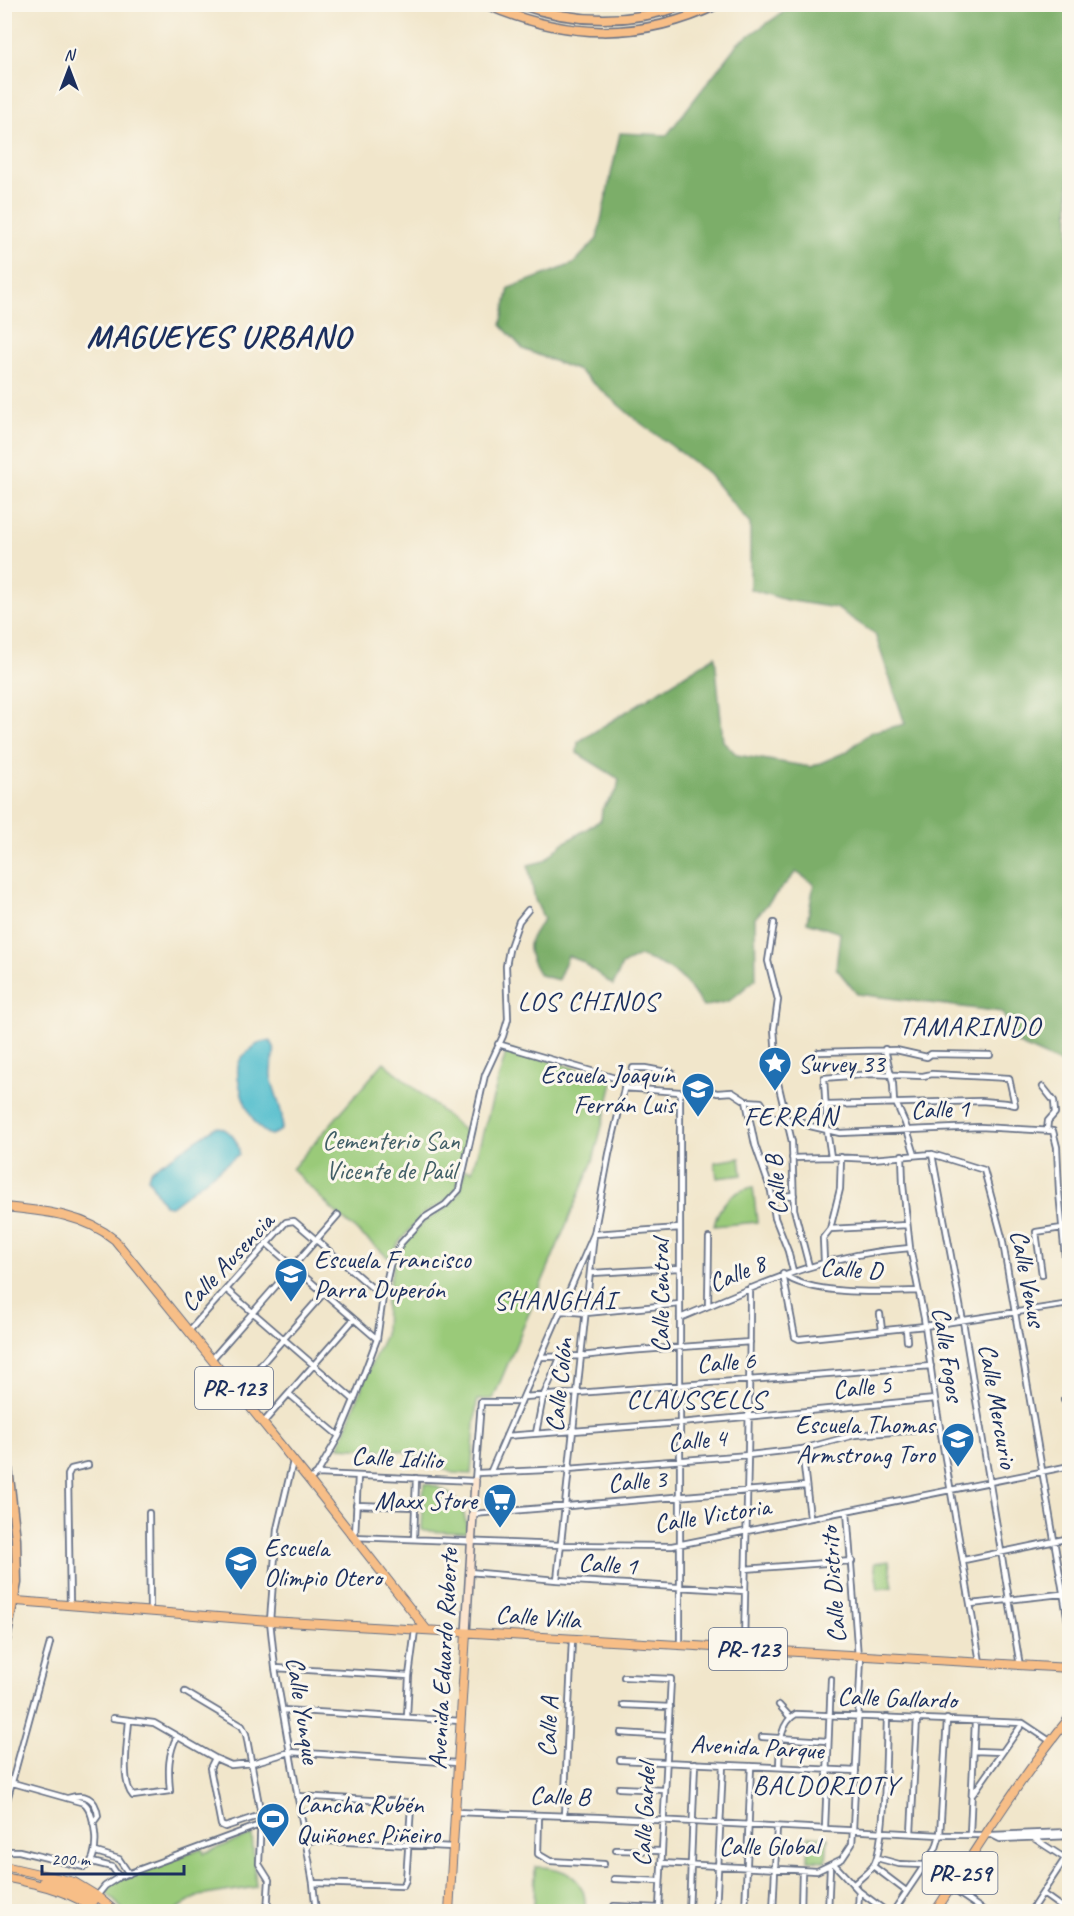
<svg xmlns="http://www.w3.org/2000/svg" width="1074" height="1916" font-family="Caveat,sans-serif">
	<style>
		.green { fill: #9aca79; stroke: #5a7c6c; stroke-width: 1.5 }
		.forest { fill: #7bae69; stroke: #4b6e64; stroke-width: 1.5 }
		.water { fill: #52becd; stroke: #367696; stroke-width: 1.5 }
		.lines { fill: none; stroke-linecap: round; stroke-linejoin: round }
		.street-casing { stroke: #666f84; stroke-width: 8 }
		.secondary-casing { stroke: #666f84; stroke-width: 10 }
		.primary-casing { stroke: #666f84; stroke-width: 10 }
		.highway-casing { stroke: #666f84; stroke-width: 11 }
		.street { stroke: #fff; stroke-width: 4.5 }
		.secondary { stroke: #fce5cf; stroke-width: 7 }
		.primary { stroke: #f7be87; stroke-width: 8 }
		.highway { stroke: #f7be87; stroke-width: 8 }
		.labels { text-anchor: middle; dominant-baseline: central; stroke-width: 6; stroke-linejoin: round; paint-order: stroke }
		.shield { fill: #fbf7ec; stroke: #5e6b89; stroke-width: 1.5 }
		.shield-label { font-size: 24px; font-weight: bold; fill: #1b2f5e }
		.poi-label { font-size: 26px; fill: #1b2f5e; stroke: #fbf7ec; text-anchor: start }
		.street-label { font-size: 26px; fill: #1b2f5e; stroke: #fbf7ec }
		.park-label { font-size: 26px; fill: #415e66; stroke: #fbf7ec }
		.neighbourhood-label { font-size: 27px; letter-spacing: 1.5px; fill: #1b2f5e; stroke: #fbf7ec }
		.district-label { font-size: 32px; font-weight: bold; letter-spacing: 1.5px; fill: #1b2f5e; stroke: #fbf7ec }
	</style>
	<rect width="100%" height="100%" fill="#fbf7ec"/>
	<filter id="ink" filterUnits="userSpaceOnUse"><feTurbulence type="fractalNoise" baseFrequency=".0167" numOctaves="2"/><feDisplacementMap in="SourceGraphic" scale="12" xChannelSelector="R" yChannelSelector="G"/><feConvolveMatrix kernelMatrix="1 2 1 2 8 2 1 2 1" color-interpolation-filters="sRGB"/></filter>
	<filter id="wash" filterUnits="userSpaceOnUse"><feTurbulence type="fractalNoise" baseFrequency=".008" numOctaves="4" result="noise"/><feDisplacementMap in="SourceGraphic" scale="24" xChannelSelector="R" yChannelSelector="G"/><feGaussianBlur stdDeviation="1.35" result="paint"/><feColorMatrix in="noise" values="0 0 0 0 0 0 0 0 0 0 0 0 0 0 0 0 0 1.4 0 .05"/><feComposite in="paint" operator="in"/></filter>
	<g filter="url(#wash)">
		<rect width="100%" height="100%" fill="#f1e6cb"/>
		<path class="green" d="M507 1049 614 1079 593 1161 493 1399 477 1400 471 1474 453 1473 403 1451 339 1447 369 1369 385 1335 386 1300 393 1266 401 1248 423 1222 447 1207 455 1199 460 1192 465 1169 472 1171Z
			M384 1062 468 1134 456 1191 444 1203 424 1213 400 1241 389 1258 334 1211 292 1169Z
			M740 1158 742 1175 717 1178 715 1162Z
			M753 1187 757 1222 714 1226C718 1205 732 1191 753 1187Z
			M424 1483C452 1489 466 1504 467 1533L425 1531 422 1530Z
			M889 1561 893 1587 878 1589 874 1563Z
			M252 1835 256 1887 199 1896 172 1912 124 1911 105 1891 106 1887 113 1881 202 1848 204 1853Z
			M809 1836 828 1837 826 1861 808 1860Z
			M535 1867C565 1866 588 1879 585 1911H534Z"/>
		<path class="forest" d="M794 5H1069V1067L1016 1043 1002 1012 857 994 836 968 840 933 807 922 814 884 796 872 755 918 756 979 729 1001 703 1007C683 975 676 969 639 956L622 965 613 985 581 961 568 956 558 980 540 975C524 948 525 943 544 919L535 900 528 865 544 861 562 844 601 820 602 809 617 790 619 779 577 753 578 742 715 656 723 741 737 755 811 767 846 752 871 732 905 724 875 634 836 608 786 600 750 589V524L706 471 635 419 579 371 523 349 501 325 509 288 573 264 597 239 620 133 667 135 738 43Z"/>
		<path class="water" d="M269 1041C281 1048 269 1064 271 1076 273 1090 288 1120 280 1131L271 1135C252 1130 235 1085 238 1066 239 1059 244 1055 249 1051 256 1045 260 1041 269 1041Z
			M216 1127C228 1127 240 1142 239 1154L171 1206 164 1205 148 1178 150 1171Z"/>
	</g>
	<g filter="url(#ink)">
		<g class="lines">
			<g class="street-casing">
				<path id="street" d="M774 923 768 961 778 1000 774 1029 778 1083 792 1142 794 1209 809 1266
					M498 1044 622 1080 625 1085 609 1154 594 1234 557 1580
					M885 1049 893 1084 894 1103
					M819 1052 896 1050 927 1057 931 1054 990 1055
					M625 1085 631 1077 633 1068H645L672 1073
					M1043 1087 1054 1101 1055 1113 1048 1121 1047 1130
					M624 1088 680 1092 706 1089 717 1093 732 1092 746 1101 761 1102 768 1114 776 1119 780 1121 797 1119 810 1126 840 1133 980 1127 1053 1131 1057 1147 1059 1192 1070 1312
					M680 1092V1646
					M746 1101 755 1145 771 1191 775 1218 788 1251 793 1271
					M896 1103 905 1123 915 1155
					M827 1105 981 1101 1006 1103 1015 1105 1009 1078 932 1074 923 1076 872 1074 824 1078 827 1130 831 1157
					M932 1154 963 1321 1020 1666
					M902 1155 903 1185 910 1248 924 1318 935 1399 980 1662
					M792 1158 831 1157 872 1159 932 1154 984 1170 1002 1237 1070 1633
					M772 1197 794 1195
					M830 1229 907 1225
					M266 1243 377 1339
					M824 1261 823 1238 830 1229 840 1189 841 1157
					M592 1273 679 1268
					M783 1274 795 1337 799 1339 925 1326 1070 1304
					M783 1274C811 1296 883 1292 918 1291
					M1042 1275 1036 1232 1062 1228
					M227 1290 354 1400
					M708 1306 709 1238
					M562 1311 586 1313 680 1304
					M880 1314 882 1330
					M680 1318C759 1285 822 1254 910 1248
					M906 1328 907 1341
					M189 1331 286 1222 294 1221 383 1297
					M541 1357 581 1356 627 1351 750 1342
					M212 1359 338 1215
					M237 1392 323 1294
					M289 1394 339 1436
					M524 1397 931 1366
					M1064 1400 1070 1399
					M263 1423 353 1320
					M536 1433 543 1397 560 1358
					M506 1436 680 1423 935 1399
					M802 1449 810 1517
					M293 1461 277 1529 270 1621 275 1668 313 1883 316 1912
					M476 1473 568 1469 749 1455 802 1449 855 1435 919 1430
					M490 1473 594 1234 680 1228
					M317 1474 475 1481 481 1402H521
					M309 1480 317 1474 339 1436 354 1400 377 1339 383 1297 390 1265 401 1243 424 1218 445 1205 459 1190 485 1075 503 1036 508 1019 506 966 509 950 519 921 528 910
					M356 1505 414 1507
					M847 1511 858 1657
					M149 1513 150 1610
					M473 1514 805 1486
					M355 1536 358 1476
					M353 1537 561 1545 672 1546 1070 1466
					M414 1539 416 1478
					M964 1560 1070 1538
					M745 1569 852 1561
					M469 1572 557 1580 745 1591
					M971 1604 1070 1593
					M70 1605 68 1475 71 1469 88 1465
					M744 1649C746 1529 750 1409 750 1288
					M275 1668 409 1676
					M185 1692 242 1726 246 1734 261 1815 259 1864 269 1880 267 1912
					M623 1705 670 1707
					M779 1705 790 1717
					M283 1710 461 1721
					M407 1717 409 1676 415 1630
					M113 1718 154 1723 215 1758 231 1765 252 1763 290 1752 458 1763
					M129 1720C128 1739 120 1782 133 1796L170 1791C168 1770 168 1754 177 1736
					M621 1733 668 1736
					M762 1737 828 1741
					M974 1751 1002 1752
					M215 1758 210 1768 221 1825 225 1827 261 1815
					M620 1760 856 1771
					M779 1767C780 1749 778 1724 796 1714L1023 1723 1050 1741
					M619 1788 664 1790
					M973 1794 1023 1723
					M297 1796 406 1802 411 1807 406 1880 403 1886 313 1883
					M68 1798C84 1793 96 1797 98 1816L93 1823
					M6 1804 50 1643
					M455 1812 598 1817 940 1835H992L1070 1832
					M539 1815 538 1854 550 1861 604 1864
					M564 1816 572 1640
					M825 1828 831 1679
					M911 1833 917 1718
					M970 1834 975 1721
					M992 1835 1000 1839 1070 1836
					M1035 1839 1066 1859
					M305 1840 453 1847
					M616 1850 662 1851
					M11 1851H19L84 1867C102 1862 96 1812 84 1803L13 1783
					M96 1852 119 1859 129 1874
					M877 1858 899 1864 924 1865
					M92 1862 112 1867 119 1877
					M661 1863 817 1871 842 1859 852 1844 853 1830 861 1657
					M834 1864 859 1891 887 1912
					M873 1866 906 1891
					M614 1879 660 1881
					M853 1885C859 1879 868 1873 873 1866 886 1848 886 1744 887 1717
					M951 1888 986 1912
					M1043 1894 1068 1912
					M96 1897 105 1886 119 1877 262 1824
					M614 1906 659 1908 671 1679 624 1677
					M4 1911 7 1912
					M689 1912 695 1763
					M716 1912 723 1765
					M745 1912 751 1766
					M773 1912 777 1827
					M801 1912 802 1871
					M828 1912 830 1867
					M858 1912 859 1891
					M893 1912 936 1848 940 1835 947 1719
					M1030 1912 1070 1851"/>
			</g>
			<g class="secondary-casing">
				<path id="secondary" d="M466 1633 475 1481"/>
			</g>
			<g class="primary-casing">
				<path id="primary" d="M4 1207C43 1211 84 1214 115 1240L309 1480 427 1630
					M4 1600 270 1621 1070 1668
					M4 1866 74 1882 97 1896 116 1912
					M4 1877C37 1884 71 1890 98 1912
					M44 1881 73 1890 94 1901
					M449 1912 466 1633
					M935 1912C978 1846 1020 1778 1070 1717"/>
			</g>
			<g class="highway-casing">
				<path id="highway" d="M485 4C564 39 640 42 719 4
					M519 4C575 24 632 24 688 4
					M4 1432 16 1539 17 1583 4 1650"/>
			</g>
			<use href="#street" class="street"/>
			<use href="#secondary" class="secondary"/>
			<use href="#primary" class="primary"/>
			<use href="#highway" class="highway"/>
		</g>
	</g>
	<defs>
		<g id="sight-pin" transform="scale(1.725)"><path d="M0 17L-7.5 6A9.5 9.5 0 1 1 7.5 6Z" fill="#1f6fb2" stroke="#fbf7ec"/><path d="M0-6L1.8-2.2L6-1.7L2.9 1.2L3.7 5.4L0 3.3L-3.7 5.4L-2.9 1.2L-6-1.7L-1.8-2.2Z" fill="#fff"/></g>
		<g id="school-pin" transform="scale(1.725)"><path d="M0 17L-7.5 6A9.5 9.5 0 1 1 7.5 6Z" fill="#1f6fb2" stroke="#fbf7ec"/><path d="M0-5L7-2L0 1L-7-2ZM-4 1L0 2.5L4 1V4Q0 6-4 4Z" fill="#fff"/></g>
		<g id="supermarket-pin" transform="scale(1.725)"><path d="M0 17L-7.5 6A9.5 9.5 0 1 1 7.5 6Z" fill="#1f6fb2" stroke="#fbf7ec"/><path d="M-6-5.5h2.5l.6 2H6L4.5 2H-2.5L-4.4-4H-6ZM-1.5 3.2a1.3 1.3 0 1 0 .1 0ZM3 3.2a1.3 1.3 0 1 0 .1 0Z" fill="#fff"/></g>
		<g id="stadium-pin" transform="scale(1.725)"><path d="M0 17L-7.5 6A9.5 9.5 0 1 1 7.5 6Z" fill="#1f6fb2" stroke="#fbf7ec"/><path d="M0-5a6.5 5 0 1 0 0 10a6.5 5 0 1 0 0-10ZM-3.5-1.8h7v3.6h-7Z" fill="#fff"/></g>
	</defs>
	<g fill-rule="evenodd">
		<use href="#sight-pin" x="775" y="1063"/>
		<use href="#school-pin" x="698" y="1089"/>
		<use href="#school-pin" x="291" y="1274"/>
		<use href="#school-pin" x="958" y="1439"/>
		<use href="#supermarket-pin" x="500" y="1500"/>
		<use href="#school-pin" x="241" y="1562"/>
		<use href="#stadium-pin" x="273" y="1819"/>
	</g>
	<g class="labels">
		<g class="shield">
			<rect x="195" y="1367" width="78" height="42" rx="4.5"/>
			<rect x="709" y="1628" width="78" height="42" rx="4.5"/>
			<rect x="922.5" y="1852" width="75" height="42" rx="4.5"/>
		</g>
		<g class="shield-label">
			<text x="234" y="1388">PR-123</text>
			<text x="748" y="1649">PR-123</text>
			<text x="960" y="1873">PR-259</text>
		</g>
		<g class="poi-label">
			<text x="798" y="1063">Survey 33</text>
			<text x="675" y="1074" text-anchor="end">Escuela Joaquín<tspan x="675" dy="30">Ferrán Luis</tspan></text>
			<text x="314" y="1259">Escuela Francisco<tspan x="314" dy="30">Parra Duperón</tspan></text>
			<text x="935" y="1424" text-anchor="end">Escuela Thomas<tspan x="935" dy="30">Armstrong Toro</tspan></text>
			<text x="477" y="1500" text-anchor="end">Maxx Store</text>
			<text x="264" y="1547">Escuela<tspan x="264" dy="30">Olimpio Otero</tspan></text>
			<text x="296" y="1804">Cancha Rubén<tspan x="296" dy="30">Quiñones Piñeiro</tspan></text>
		</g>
		<g class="street-label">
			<text transform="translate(940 1109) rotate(-2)">Calle 1</text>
			<text transform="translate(776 1185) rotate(-95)">Calle B</text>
			<text transform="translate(227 1262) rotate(-47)">Calle Ausencia</text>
			<text transform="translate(851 1269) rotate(4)">Calle D</text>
			<text transform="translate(737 1273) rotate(-23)">Calle 8</text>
			<text transform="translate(1028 1278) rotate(79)">Calle Venus</text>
			<text transform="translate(660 1296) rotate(-90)">Calle Central</text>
			<text transform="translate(948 1354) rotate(81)">Calle Fogos</text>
			<text transform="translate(726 1362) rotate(-4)">Calle 6</text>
			<text transform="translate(559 1385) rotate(-84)">Calle Colón</text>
			<text transform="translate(862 1387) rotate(-6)">Calle 5</text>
			<text transform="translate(998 1406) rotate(80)">Calle Mercurio</text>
			<text transform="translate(697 1440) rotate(-5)">Calle 4</text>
			<text transform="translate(397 1458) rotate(3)">Calle Idilio</text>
			<text transform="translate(637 1481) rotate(-5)">Calle 3</text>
			<text transform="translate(712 1515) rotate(-9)">Calle Victoria</text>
			<text transform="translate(608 1564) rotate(4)">Calle 1</text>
			<text transform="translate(833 1585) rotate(-94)">Calle Distrito</text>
			<text transform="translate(538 1617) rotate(4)">Calle Villa</text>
			<text transform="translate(443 1659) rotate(-87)">Avenida Eduardo Ruberte</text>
			<text transform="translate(897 1698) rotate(2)">Calle Gallardo</text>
			<text transform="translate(303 1710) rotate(81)">Calle Yunque</text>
			<text transform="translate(548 1727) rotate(-87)">Calle A</text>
			<text transform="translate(757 1747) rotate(3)">Avenida Parque</text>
			<text transform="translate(560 1796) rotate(2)">Calle B</text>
			<text transform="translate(644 1815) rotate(-87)">Calle Gardel</text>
			<text x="769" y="1846">Calle Global</text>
		</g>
		<g class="park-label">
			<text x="391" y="1140">Cementerio San<tspan x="391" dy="30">Vicente de Paúl</tspan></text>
		</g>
		<g class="neighbourhood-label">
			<text x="588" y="1001">LOS CHINOS</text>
			<text x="970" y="1026">TAMARINDO</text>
			<text x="791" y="1116">FERRÁN</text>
			<text x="555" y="1300">SHANGHÁI</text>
			<text x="696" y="1399">CLAUSSELLS</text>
			<text x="826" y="1785">BALDORIOTY</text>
		</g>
		<g class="district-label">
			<text x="219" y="336">MAGUEYES URBANO</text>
		</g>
	</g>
	<rect width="1074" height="1916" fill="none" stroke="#fbf7ec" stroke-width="24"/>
	<g transform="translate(69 69)" stroke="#fbf7ec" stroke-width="4.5" paint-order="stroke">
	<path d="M0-4.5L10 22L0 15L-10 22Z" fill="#1b2f5e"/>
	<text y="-9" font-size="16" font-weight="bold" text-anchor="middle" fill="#1b2f5e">N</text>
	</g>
	<path d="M42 1865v9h142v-9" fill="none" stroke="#1b2f5e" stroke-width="3"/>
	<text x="51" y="1865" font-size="18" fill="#1b2f5e" stroke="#fbf7ec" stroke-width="4.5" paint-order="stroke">200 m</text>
</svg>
